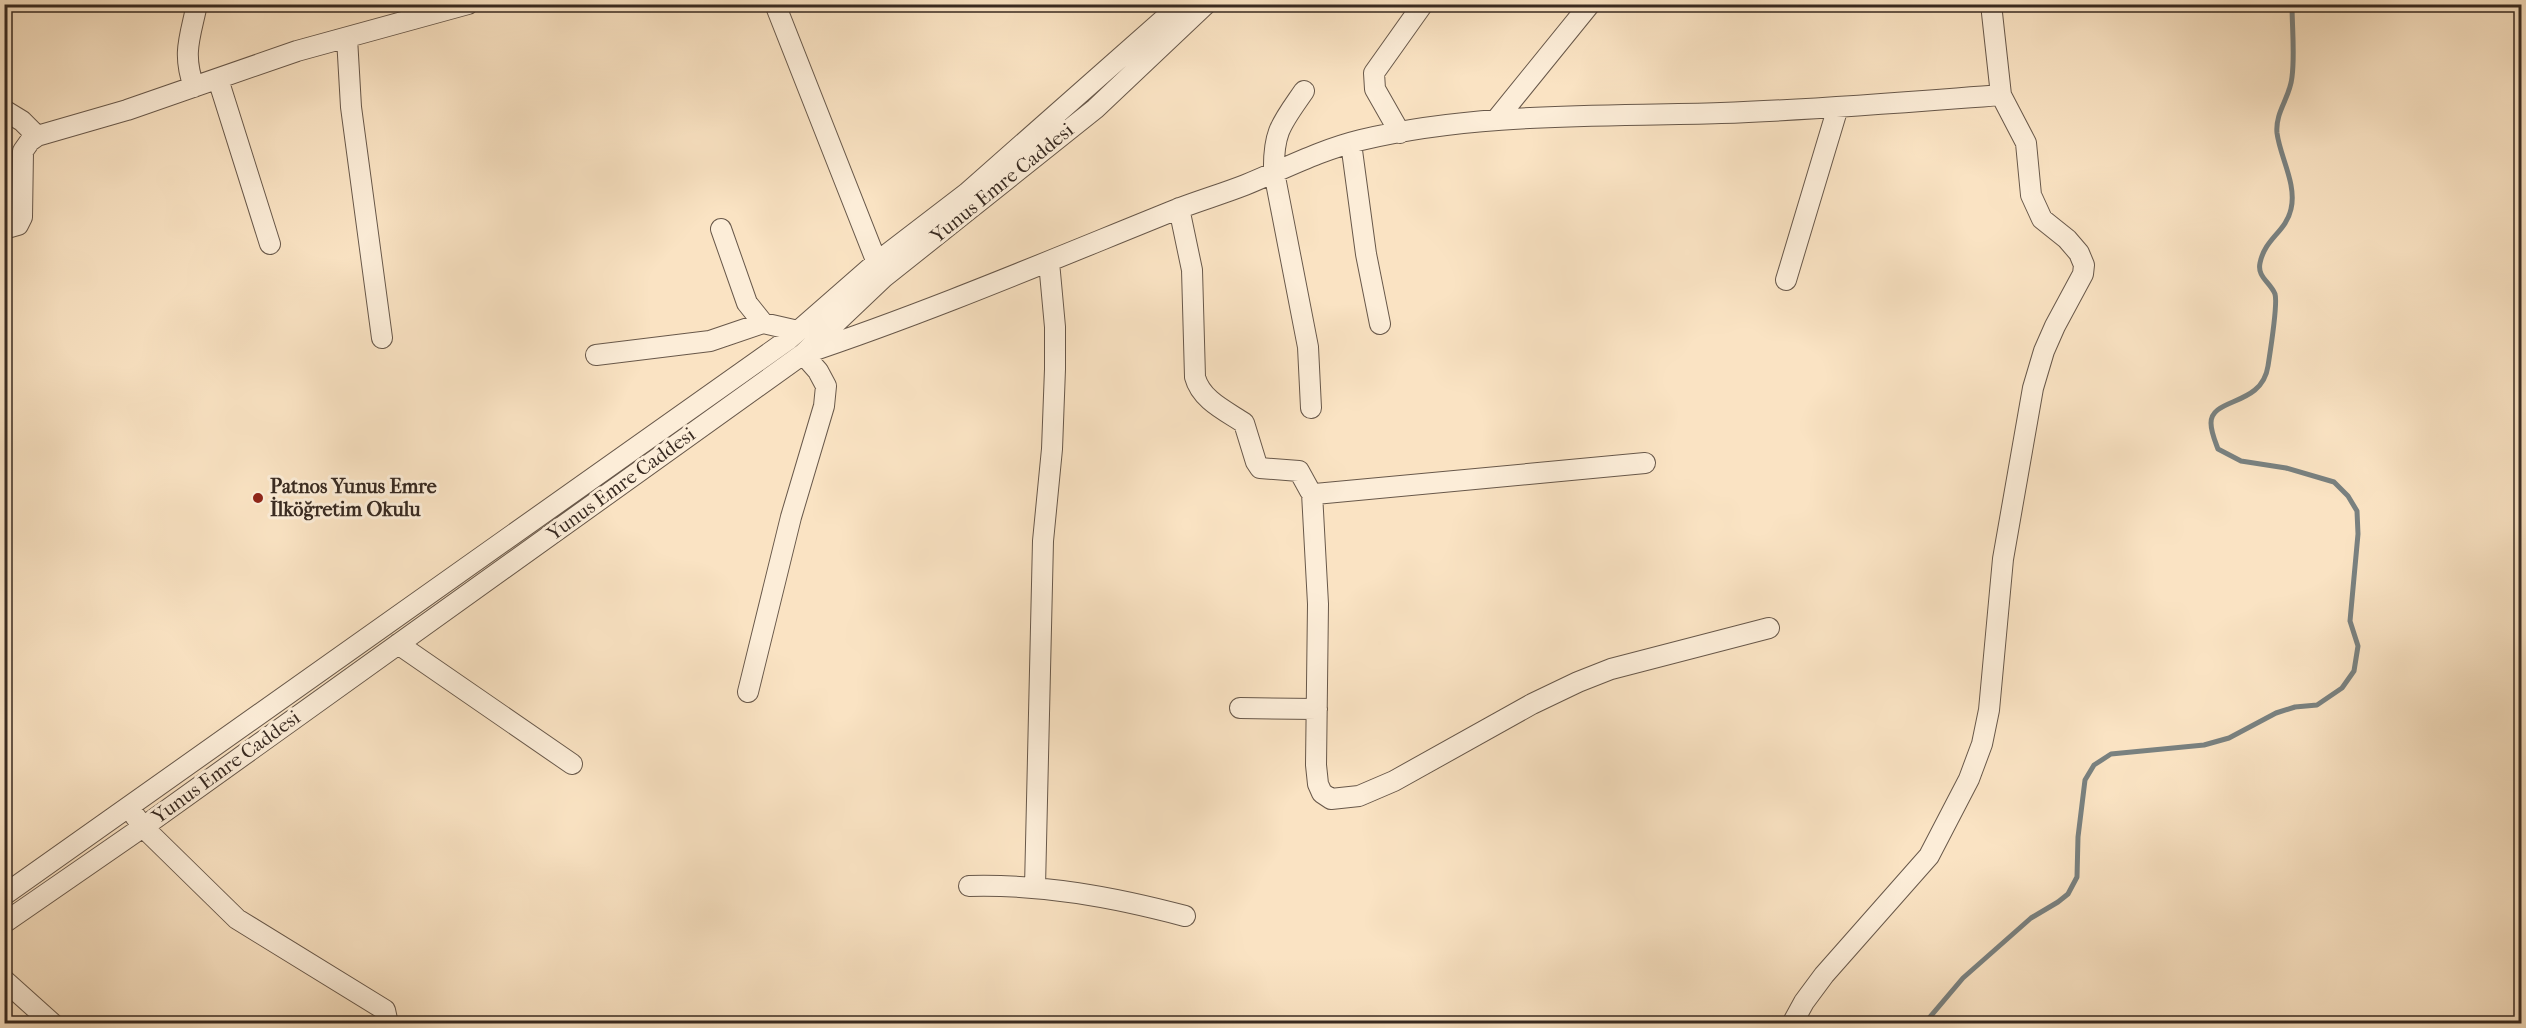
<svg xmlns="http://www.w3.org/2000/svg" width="2526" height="1028" font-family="'IM FELL French Canon',serif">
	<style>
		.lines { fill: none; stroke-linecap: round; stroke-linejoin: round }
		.stream { stroke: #798180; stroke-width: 5 }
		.minor-casing { stroke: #68584a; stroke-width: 22 }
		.minor { stroke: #fcedd8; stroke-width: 20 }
		.poi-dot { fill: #8f2418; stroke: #fcedd8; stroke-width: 2 }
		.labels { text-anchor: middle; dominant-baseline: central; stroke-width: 6; stroke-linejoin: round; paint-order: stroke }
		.street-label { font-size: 20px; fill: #382a21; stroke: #fcedd8 }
		.poi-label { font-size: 20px; font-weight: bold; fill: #382a21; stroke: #fcedd8; text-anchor: start }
	</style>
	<rect width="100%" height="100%" fill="#fae3c3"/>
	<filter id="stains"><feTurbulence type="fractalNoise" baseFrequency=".00333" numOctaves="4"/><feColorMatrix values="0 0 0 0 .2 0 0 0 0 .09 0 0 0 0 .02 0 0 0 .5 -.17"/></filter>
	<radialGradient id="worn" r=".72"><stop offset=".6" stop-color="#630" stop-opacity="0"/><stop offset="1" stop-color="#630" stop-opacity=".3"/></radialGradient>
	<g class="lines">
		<path class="stream" d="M1924 1024 1963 978 2031 918 2058 902 2068 894 2077 877 2078 837 2085 780 2094 765 2111 754 2204 745 2229 738 2276 713 2295 707 2317 705 2342 688 2354 671 2358 646 2350 621 2358 534 2357 511 2348 496 2334 482 2286 468 2241 461 2218 449C2215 441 2211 432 2211 423 2211 397 2262 407 2268 366 2270 353 2278 304 2275 294 2270 282 2257 277 2260 263 2265 238 2286 232 2291 209 2297 184 2280 157 2277 133 2275 112 2290 98 2292 77 2295 54 2292 28 2292 4"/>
		<g class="minor-casing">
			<path id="minor" d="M775 4 881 273
				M347 38 351 107 382 338
				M218 79 270 244
				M194 87C182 53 190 38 197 4
				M1304 91C1282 123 1273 131 1274 172L1308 347 1311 408
				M4 110 22 121 37 136
				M1496 120 1590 4
				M1400 133 1375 89 1374 73 1423 4
				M1351 143 1366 254 1380 324
				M1179 208 1192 270 1195 377C1201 400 1226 411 1244 423L1256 462 1260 468 1299 471 1310 491 1315 494 1645 463
				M4 229 18 225 22 217 23 151 30 141 37 136 127 110 297 51 468 4
				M721 229 747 303 763 323
				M1786 280 1838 107
				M596 355 710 341 763 323 798 331
				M1312 493 1318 604 1316 765 1318 784 1322 793 1331 799 1359 796 1394 781 1532 704 1578 682 1611 669 1769 628
				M398 644 572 764
				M748 692 791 517 824 406 826 386 818 371 803 354C929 312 1051 260 1175 210 1198 201 1222 194 1245 185 1284 169 1320 150 1361 140 1478 112 1601 117 1721 113 1814 110 1908 102 2001 95
				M1240 708 1317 709
				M135 816 143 827 237 919 385 1010 388 1024
				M969 886C1043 884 1113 897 1185 916
				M1035 887 1043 541 1052 449 1055 369V327L1049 262
				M4 895 789 339 877 262 967 193 1181 4
				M4 923 153 820 803 354 883 278 1095 109 1206 4
				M4 980 53 1024
				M1792 1024 1804 1002 1824 975 1929 856 1969 779 1982 744 1989 710 2003 559 2033 388 2044 351 2055 326 2083 274 2084 265 2079 253 2067 239 2042 219 2031 195 2026 143 2001 95 1991 4"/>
		</g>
		<use href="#minor" class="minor"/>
	</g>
	<circle class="poi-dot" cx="258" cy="498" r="6"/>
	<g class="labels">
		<g class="street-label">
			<text transform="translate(1002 183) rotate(-39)">Yunus Emre Caddesi</text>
			<text transform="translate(621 484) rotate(-36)">Yunus Emre Caddesi</text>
			<text transform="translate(226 767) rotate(-36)">Yunus Emre Caddesi</text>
		</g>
		<g class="poi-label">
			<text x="270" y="486">Patnos Yunus Emre<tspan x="270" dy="23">İlköğretim Okulu</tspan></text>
		</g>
	</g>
	<rect width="2526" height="1028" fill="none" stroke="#fae3c3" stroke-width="24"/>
	<rect x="6" y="6" width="2514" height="1016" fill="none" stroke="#382a21" stroke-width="3"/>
	<rect x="12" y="12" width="2502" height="1004" fill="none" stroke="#382a21" stroke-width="1.5"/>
	<rect width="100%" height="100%" filter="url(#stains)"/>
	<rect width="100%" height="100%" fill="url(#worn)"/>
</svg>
